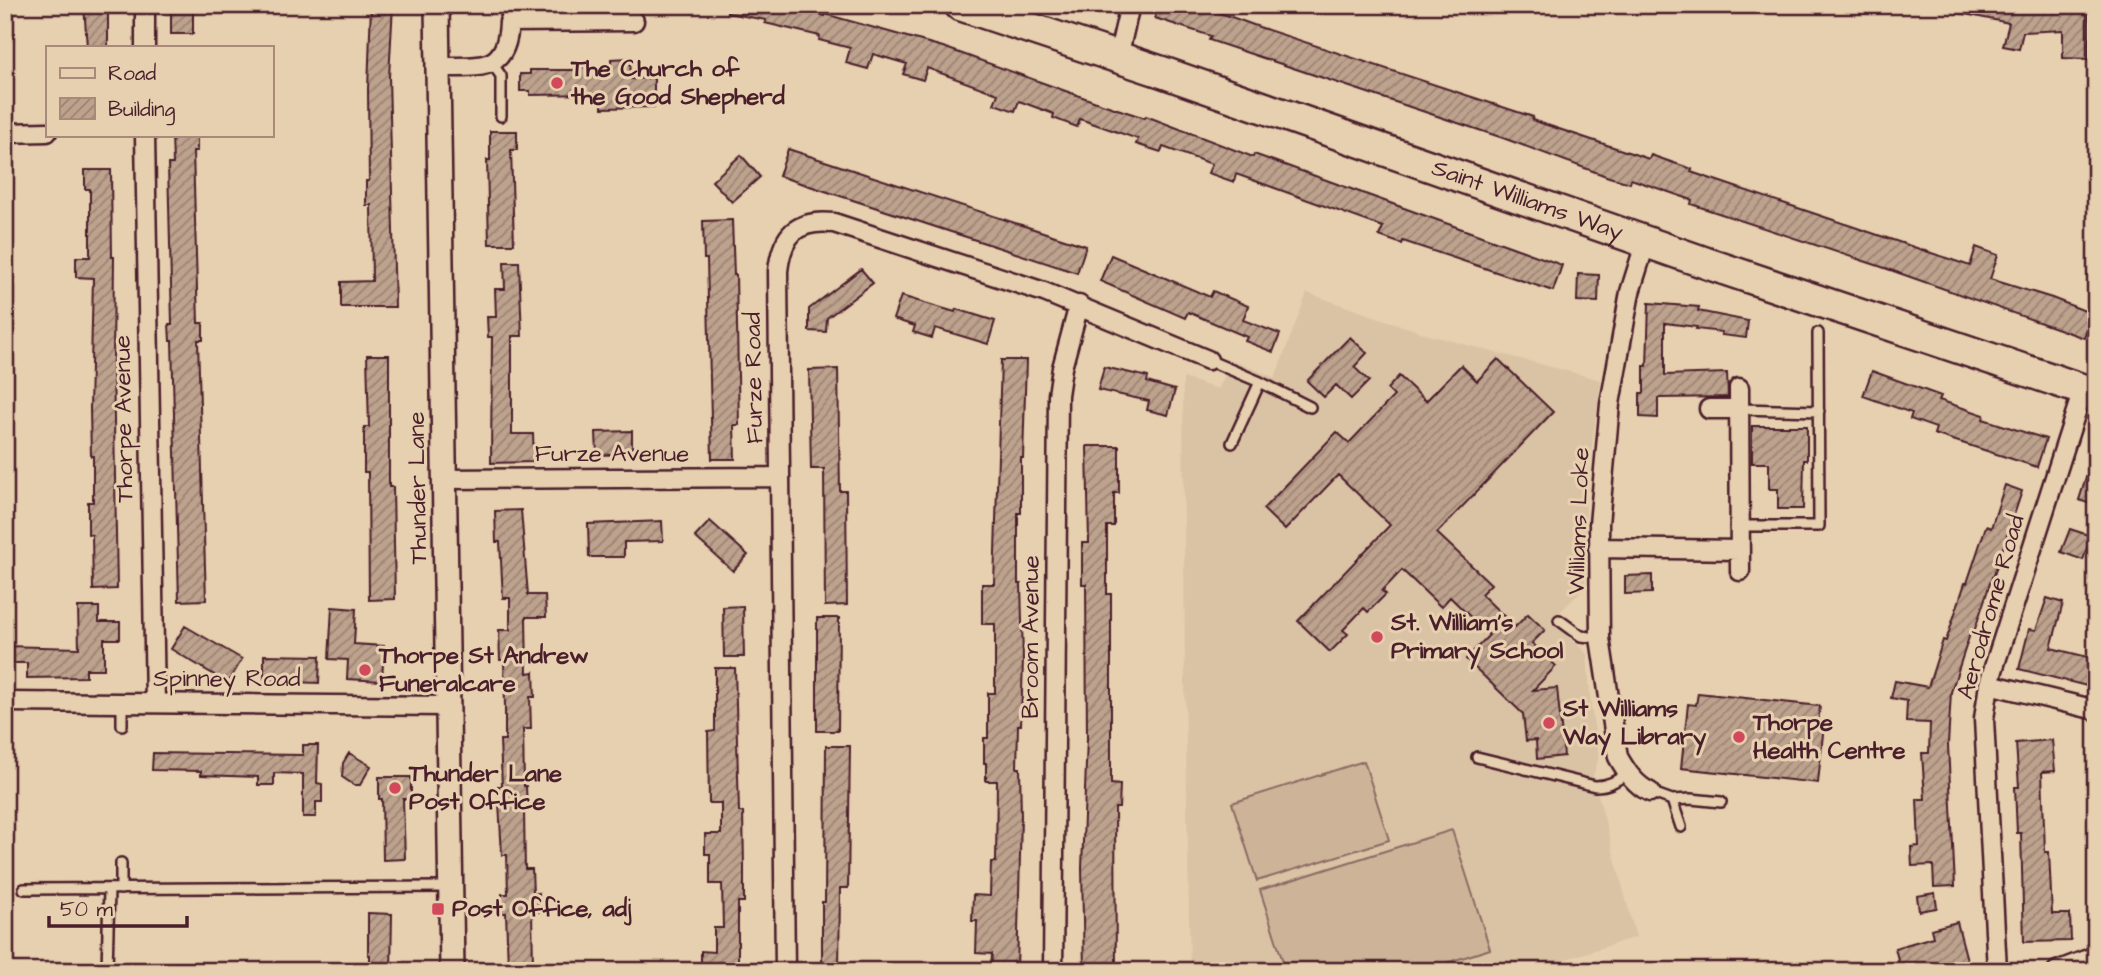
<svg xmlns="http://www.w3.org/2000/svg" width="2101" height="976" font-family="'Architects Daughter',sans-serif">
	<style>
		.built { fill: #dac2a5 }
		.pitch { fill: #cdb499; stroke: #8c6a62; stroke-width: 2 }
		.building { fill: url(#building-hatch); stroke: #4a1f2b; stroke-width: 2 }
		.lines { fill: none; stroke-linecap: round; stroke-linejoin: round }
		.service-casing { stroke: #4a1f2b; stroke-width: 14 }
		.minor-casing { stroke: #4a1f2b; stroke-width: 23 }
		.tertiary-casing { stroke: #4a1f2b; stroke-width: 28 }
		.trunk-casing { stroke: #4a1f2b; stroke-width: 35 }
		.service { stroke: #e6d0af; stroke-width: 9 }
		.minor { stroke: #e6d0af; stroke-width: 18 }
		.tertiary { stroke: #e6d0af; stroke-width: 23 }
		.trunk { stroke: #e6d0af; stroke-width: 30 }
		.poi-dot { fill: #d1495b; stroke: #e6d0af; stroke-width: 2.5 }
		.labels { text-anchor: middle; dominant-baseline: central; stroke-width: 6; stroke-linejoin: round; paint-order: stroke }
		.poi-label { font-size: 24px; font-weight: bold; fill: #4a1f2b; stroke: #e6d0af; text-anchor: start }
		.street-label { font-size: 24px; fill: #4a1f2b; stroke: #e6d0af }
	</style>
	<defs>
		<pattern id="building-hatch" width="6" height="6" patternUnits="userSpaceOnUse" patternTransform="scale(1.75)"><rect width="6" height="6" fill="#bda28d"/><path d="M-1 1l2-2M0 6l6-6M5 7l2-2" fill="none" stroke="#9c8373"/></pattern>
	</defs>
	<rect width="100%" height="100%" fill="#e6d0af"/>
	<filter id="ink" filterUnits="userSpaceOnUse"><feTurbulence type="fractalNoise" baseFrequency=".0143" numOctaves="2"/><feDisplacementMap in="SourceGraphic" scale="14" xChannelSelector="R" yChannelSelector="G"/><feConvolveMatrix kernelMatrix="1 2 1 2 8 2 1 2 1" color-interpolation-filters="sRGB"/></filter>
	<g filter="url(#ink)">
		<path class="built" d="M1307 293 1429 335 1601 380 1586 488 1585 587 1552 620 1587 654 1591 707 1599 756 1593 776 1636 937 1528 971H1190L1185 682 1183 378 1218 389 1233 361 1275 378Z"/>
		<path class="pitch" d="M1364 761 1389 840 1257 881 1232 803Z
			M1452 830 1490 949 1421 971H1286L1260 890Z"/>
		<path class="building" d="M84 5H108V47H87Z
			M171 5H193V34H171Z
			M371 5H393L389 77 395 307H341V282L372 281 371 205H366V181H369L368 90Z
			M727 5H780L825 16V14L943 47 1099 103 1145 118 1146 116 1253 157 1254 154 1562 265 1553 291 1403 241 1402 244 1379 236 1383 227 1236 174 1234 182 1208 173 1212 164 1163 147 1161 152 1136 144 1138 139 1080 119 1077 127 1053 118 1054 114 1019 101 1015 111 994 104 998 94 927 68 923 80 903 74 907 64 873 54 868 69 846 63 850 48 819 40 820 36 765 23 766 20 727 13Z
			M1159 5H1214L1212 10 1259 27 1533 117 1532 120 1649 159 1651 155 1671 162 1692 169 1691 172 1970 266 1976 247 1998 255 1990 279 2052 298 2093 314 2084 338 1879 266 1691 204 1692 200 1631 179 1630 183 1609 177 1503 138 1209 40 1211 36 1155 18Z
			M1956 5H2051L2052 12H2089V59L2063 58V30L2023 32 2019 49 2003 46 2009 23 1955 12Z
			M630 58 631 79 654 78V107L602 108V94L530 95V91H520V74H530V70H575V67H611V59Z
			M490 131H517V150H511L514 244H489L487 160H490Z
			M172 135H197V151H193L198 323H203V340H198L206 600 179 601 172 341H170L169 324H172L168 164H173Z
			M788 149 1086 246 1077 273 779 176Z
			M741 155 760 177 732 202 712 181Z
			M85 170H111L112 257H114L113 363 117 589 93 590 92 535 88 534V502H93V456H91L90 409 93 278 76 277V257H90V189H85Z
			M732 220 734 275H736L739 425H734L735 459H712L707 259H704L703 221Z
			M1111 255 1210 297 1213 291 1248 306 1243 320 1280 334 1273 352 1245 341 1247 337 1188 312 1185 318 1100 281Z
			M504 262H519L522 336H512V434H533L534 462 491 463 492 337H488L487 317H496L495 289H505Z
			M861 269 873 283 827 318 826 332 809 331V309Z
			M1578 274 1599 275 1598 302 1577 301Z
			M901 296 955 312 956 309 995 321 988 344 935 328 932 338 913 332 915 326 893 319Z
			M1649 303 1699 307 1698 311 1748 321 1746 338 1721 335 1722 332 1696 329 1697 327 1665 323V375L1727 373 1728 397 1658 398V418L1640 417V393H1644V366H1647Z
			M1350 337 1367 353 1354 367 1369 381 1351 399 1336 385 1324 397 1307 381Z
			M367 355H389V487H393L395 599 369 600 368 472H364V427H369Z
			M1498 359 1553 412 1437 533 1491 584 1481 594 1515 627 1528 614 1545 630 1532 643 1556 666 1533 690 1557 688 1564 756 1537 759 1536 740 1526 741 1523 714 1466 659 1489 635 1450 597 1441 607 1402 570 1382 591 1386 594 1368 612 1364 608 1343 630 1348 634 1330 652 1298 621 1390 525 1338 475 1285 530 1263 509 1337 432 1349 443 1394 396 1387 389 1399 376 1426 401 1461 365 1477 381Z
			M1001 360H1026L1023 458H1021V513H1018V584H1021L1023 659 1021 725H1018L1017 768H1020L1021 817 1017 971H991L992 954 976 953 977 921H972L973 895 990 896 991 862H996L997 781H986V763H984V738H988V693H995V624H982V584H994Z
			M1104 367 1148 377 1147 382 1175 390 1168 415 1147 410 1149 401 1098 390Z
			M838 369 840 491H846L847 605 825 606 824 469H811L809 370Z
			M1872 371 1941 396 1939 400 1984 415 1983 419 2046 439 2037 467 1934 434 1936 428 1910 419 1912 413 1863 396Z
			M1752 426H1807V460H1804L1803 509H1778V489H1769V463H1752Z
			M632 431V454L597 455 596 432Z
			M1087 446H1119V493H1114V526H1107V594H1111V784L1120 785 1119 808H1115L1116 971H1084L1082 868 1087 738 1086 584H1082V543H1089Z
			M2092 459H2096V496L2093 505 2079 500Z
			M2005 485 2022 491 1993 578 1992 577 1973 635 1970 634 1951 692 1948 745 1955 886 1934 887 1933 865 1912 866 1911 847 1919 846 1917 799H1925L1922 753H1929L1930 723 1906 722 1907 701 1891 698 1895 681 1928 687 1943 640 1946 641 1965 583H1967L1986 526 1991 528Z
			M521 510 528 595H545L546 617H526L527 673 534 672 535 697H530L531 729H523L524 786H526L527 812H524L525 869H532L533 894 539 893V912H532L533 966H508L506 913H502V894H508L507 855H502L498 786H502L500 740H505V708L504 660H500L499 630H510V598H503L500 542H496L495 511Z
			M662 521 663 541 624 542V557H589L588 524Z
			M710 521 748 555 733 571 695 537Z
			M2070 529 2091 536 2083 560 2061 552Z
			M1652 575V593L1625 594V576Z
			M2047 598 2063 603 2051 648 2096 659 2091 687 2019 669 2029 629 2036 630Z
			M743 606 744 657H724L723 607Z
			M78 607H99V622H120V639H104V669H86V677L27 678V663H5V646L79 648Z
			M332 607 356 609 354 644 384 646 382 681 347 679 348 660 329 659Z
			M817 618H839L838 731H817Z
			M185 626 242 659 228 683 171 649Z
			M264 655 320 656 319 683 264 681Z
			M715 668H735L739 812H743L744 866V902H738V971H701V951L714 952V928H723L722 884H710V854H705V834H721V803H709L708 732 715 731Z
			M1698 693 1820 706 1818 724H1824L1818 783 1681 768 1688 704 1696 705Z
			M2052 740 2055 771 2042 772 2045 852H2049L2052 914H2070L2071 941 2024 942 2021 833H2017L2015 787H2019L2016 743Z
			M303 745H318L317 783 322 784V802H316V817H303V774L274 773V785H258V777L201 775V771L152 770 153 753 303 755Z
			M826 746H850L848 888H840L839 971H822V902H825Z
			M349 753 371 766 360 785H354L342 777 343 763Z
			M379 777H411V799H403L405 859 383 860 382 799H379Z
			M1935 893 1937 908 1919 911 1917 896Z
			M368 913 392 914 391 971H370V955H368Z
			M1957 922 1967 960 1921 971H1901L1895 948 1933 937 1931 929Z"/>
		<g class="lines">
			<g class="service-casing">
				<path id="service" d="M492 63 501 76V116
					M1208 360 1260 382 1310 407
					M1739 409 1819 411
					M1232 443 1260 382
					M1740 526H1819L1818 333
					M1559 620 1581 636 1600 638
					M122 725V703
					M1477 757 1595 786C1609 786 1616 781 1628 773
					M1650 792 1672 800 1691 799 1721 802
					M1672 800 1681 827
					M24 889 449 887
					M121 889V863
					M107 971 109 889"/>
			</g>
			<g class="minor-casing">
				<path id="minor" d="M145 5V47
					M1118 57 1130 5
					M439 67C479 66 507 74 509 22L634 21
					M5 133 47 132
					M145 135 155 703
					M1646 241 1630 292 1610 404 1599 524 1600 638 1618 757C1626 771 1635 785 1650 792
					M1739 388 1740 571
					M1709 409H1739
					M444 479 780 477
					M1598 548 1740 550
					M1989 684 2096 710
					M5 702 448 706
					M1997 970 1984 719 1989 684 1995 664 2083 390
					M785 971 778 271C782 235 796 219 834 223L1044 292 1208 360
					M1053 971 1058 395 1062 368 1079 305
					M2057 971 2096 956"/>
			</g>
			<g class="tertiary-casing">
				<path id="tertiary" d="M437 5 452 971"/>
			</g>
			<g class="trunk-casing">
				<g id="trunk">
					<path id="s1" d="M960 5 1162 72 1709 264 2096 394"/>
				</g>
			</g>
			<use href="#service" class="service"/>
			<use href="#minor" class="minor"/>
			<use href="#tertiary" class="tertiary"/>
			<use href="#trunk" class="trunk"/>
		</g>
	</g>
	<g class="poi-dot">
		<circle cx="557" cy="83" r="7"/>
		<circle cx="1377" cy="637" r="7"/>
		<circle cx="365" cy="670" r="7"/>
		<circle cx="1549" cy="723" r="7"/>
		<circle cx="1739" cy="737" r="7"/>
		<circle cx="395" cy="788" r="7"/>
		<rect x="431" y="902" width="14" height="14" rx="3.5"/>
	</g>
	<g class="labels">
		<g class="poi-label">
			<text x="571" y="69">The Church of<tspan x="571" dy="28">the Good Shepherd</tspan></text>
			<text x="1391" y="623">St. William's<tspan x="1391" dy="28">Primary School</tspan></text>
			<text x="379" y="656">Thorpe St Andrew<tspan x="379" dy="28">Funeralcare</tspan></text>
			<text x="1563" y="709">St Williams<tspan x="1563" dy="28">Way Library</tspan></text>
			<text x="1753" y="723">Thorpe<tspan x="1753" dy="28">Health Centre</tspan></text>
			<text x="409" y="774">Thunder Lane<tspan x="409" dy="28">Post Office</tspan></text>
			<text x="452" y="909">Post Office, adj</text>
		</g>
		<g class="street-label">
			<text stroke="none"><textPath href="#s1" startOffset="600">Saint Williams Way</textPath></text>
			<text transform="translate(754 378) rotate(-91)">Furze Road</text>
			<text transform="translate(124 419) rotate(-91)">Thorpe Avenue</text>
			<text x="612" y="454">Furze Avenue</text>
			<text transform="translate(418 488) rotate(-91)">Thunder Lane</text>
			<text transform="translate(1579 521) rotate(-88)">Williams Loke</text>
			<text transform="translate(1991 607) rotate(-74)">Aerodrome Road</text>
			<text transform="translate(1031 637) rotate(-90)">Broom Avenue</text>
			<text x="227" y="679">Spinney Road</text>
		</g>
	</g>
	<rect width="2101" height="976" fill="none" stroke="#e6d0af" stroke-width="28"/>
	<rect x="14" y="14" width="2073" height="948" fill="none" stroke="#4a1f2b" stroke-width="2.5" filter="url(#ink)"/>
	<rect x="46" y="46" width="228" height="91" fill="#e6d0af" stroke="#a8897a" stroke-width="2"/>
	<rect x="60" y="68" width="35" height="10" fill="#e6d0af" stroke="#a8897a" stroke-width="2"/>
	<text x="108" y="80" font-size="21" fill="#4a1f2b">Road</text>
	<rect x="60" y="98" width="35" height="21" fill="url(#building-hatch)" stroke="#a8897a" stroke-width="2"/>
	<text x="108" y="116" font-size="21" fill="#4a1f2b">Building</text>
	<path d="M49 916v10h138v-10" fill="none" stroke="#4a1f2b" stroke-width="3.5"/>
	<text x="60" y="916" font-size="21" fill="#4a1f2b" stroke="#e6d0af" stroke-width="5" paint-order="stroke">50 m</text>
</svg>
